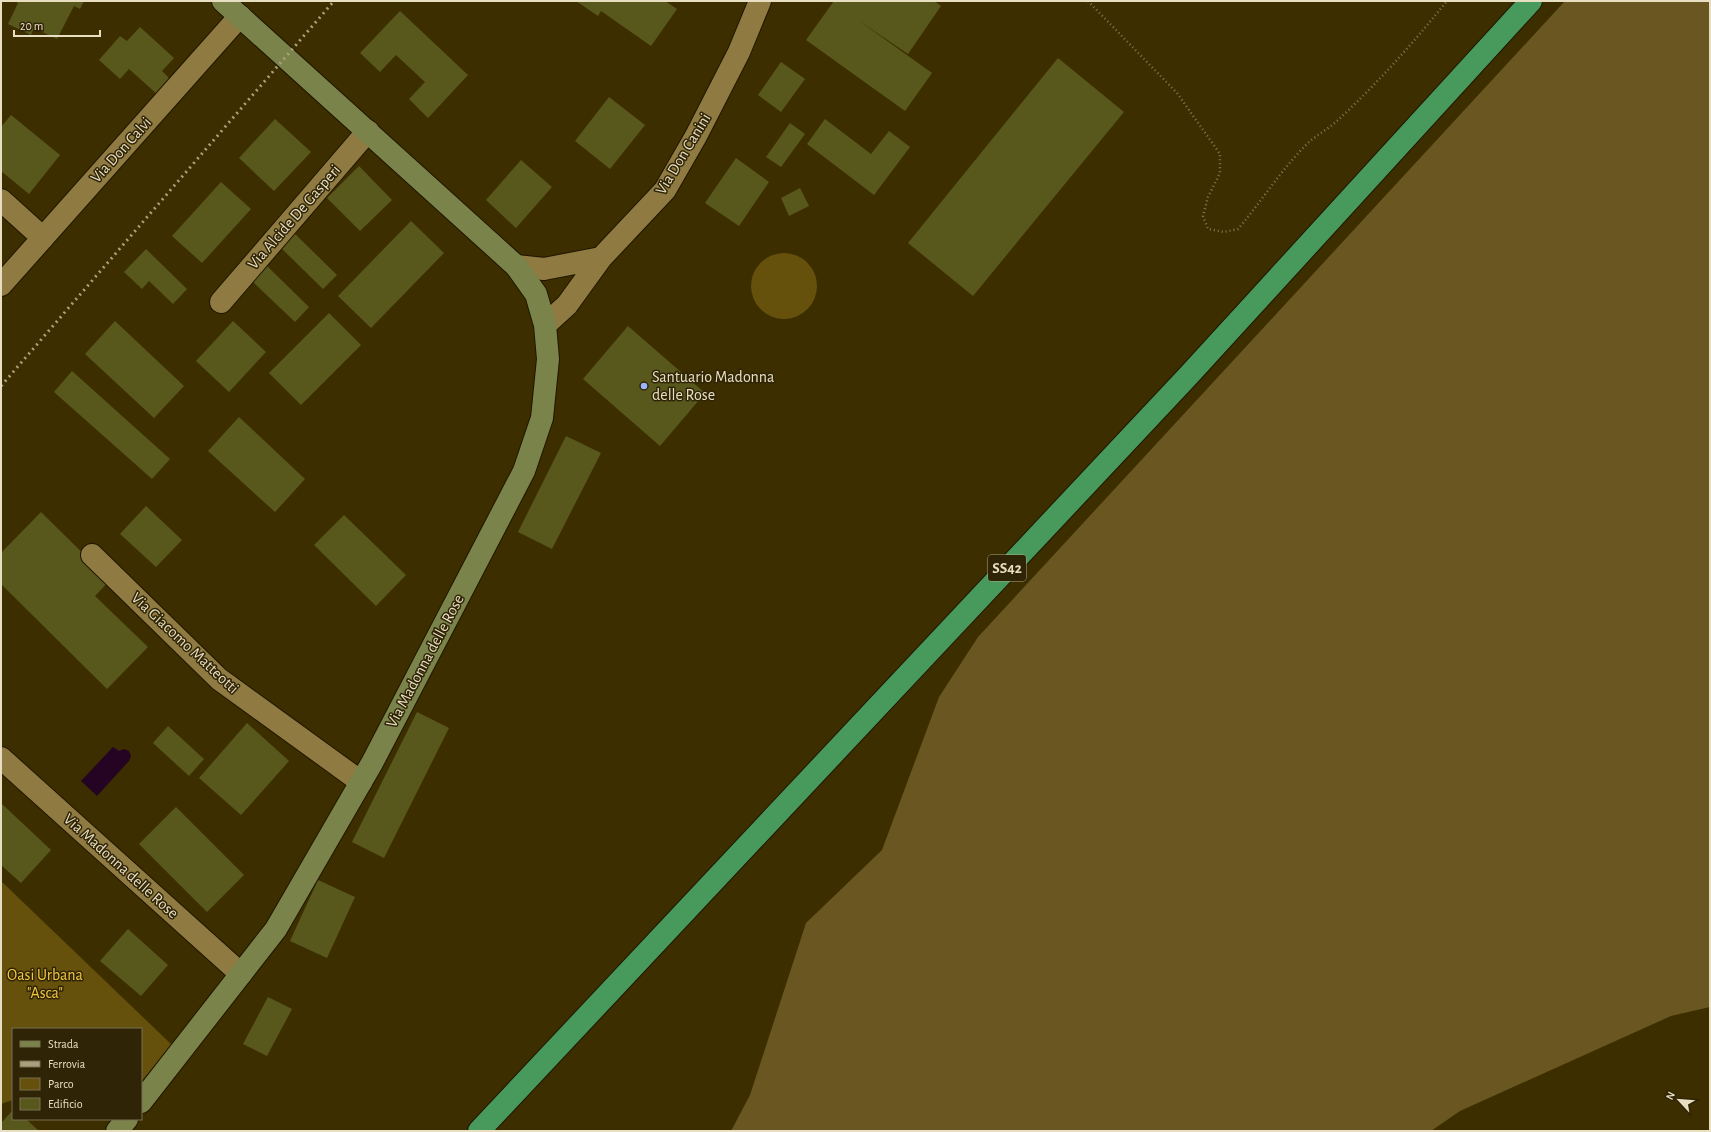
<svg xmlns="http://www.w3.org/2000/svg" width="1711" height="1132" font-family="'Alegreya Sans',sans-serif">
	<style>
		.green { fill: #65500c }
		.forest { fill: #695621 }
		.water { fill: #250423 }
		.building { fill: #58581d }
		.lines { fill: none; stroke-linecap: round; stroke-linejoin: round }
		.street-casing { stroke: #201600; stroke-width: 24 }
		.secondary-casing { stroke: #201600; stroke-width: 24 }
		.highway-casing { stroke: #201600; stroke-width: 24 }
		.path { stroke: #857851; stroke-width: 2.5; stroke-dasharray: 1 3; stroke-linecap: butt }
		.street { stroke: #8f7a41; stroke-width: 22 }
		.secondary { stroke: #7a8349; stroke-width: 22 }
		.highway { stroke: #48995c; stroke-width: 22 }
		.rail { stroke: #ab9f7c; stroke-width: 3; stroke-dasharray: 2 4; stroke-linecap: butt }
		.poi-dot { fill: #9cb4fd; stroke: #2f2506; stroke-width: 1.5 }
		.labels { text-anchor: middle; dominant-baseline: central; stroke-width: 3; stroke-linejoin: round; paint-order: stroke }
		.shield { fill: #2f2506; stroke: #b0a689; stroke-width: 1 }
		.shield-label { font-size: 15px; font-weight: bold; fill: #e8dec1 }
		.street-label { font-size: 16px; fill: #e8dec1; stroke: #2f2506 }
		.poi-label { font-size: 16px; fill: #e8dec1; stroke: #2f2506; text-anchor: start }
		.park-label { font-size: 16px; fill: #f4c73e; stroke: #2f2506 }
	</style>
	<rect width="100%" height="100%" fill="#3d2e00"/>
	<path class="green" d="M751 286a33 33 0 1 1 66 0a33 33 0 1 1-66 0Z
		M1 881 172 1045 141 1082V1029H13V1100L1 1104Z"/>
	<path class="forest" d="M1565 1H1710V1007L1671 1016 1460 1111 1431 1131H731L750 1095 806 923 882 850 939 697 978 637Z"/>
	<path class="water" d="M113 747 119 751 124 749 129 751 131 756 129 761 97 796 81 781Z"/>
	<path class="building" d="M14 1H84L80 9 74 6 57 39 34 28 31 35 8 24 18 3Z
		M576 1H665L677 9 651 46 601 11 598 16Z
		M834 1H934L941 6 908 54 858 20 932 73 905 111 806 40Z
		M400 11 468 75 428 118 409 99 425 82 396 55 380 72 360 53Z
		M140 27 174 58 162 71 171 80 158 95 129 69 120 79 99 60 120 36 127 41Z
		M1058 58 1124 112 973 296 908 243Z
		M781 62 805 79 781 112 758 95Z
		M609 97 645 125 610 169 575 141Z
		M11 115 60 155 29 194 1 171V127Z
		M275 119 311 152 274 191 239 158Z
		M825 119 871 154 889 131 910 147 874 195 807 144Z
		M790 123 805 134 781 167 766 157Z
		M736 158 769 182 739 226 705 203Z
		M521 160 552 187 516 228 486 200Z
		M359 166 392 200 360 231 327 198Z
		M221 182 251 209 202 263 172 236Z
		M800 188 809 206 789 216 781 198Z
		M411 221 444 253 371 328 338 296Z
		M293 232 337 275 323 289 279 246Z
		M146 249 187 289 173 304 149 281 142 289 124 272Z
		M266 265 309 307 295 322 252 281Z
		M329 313 361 345 301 405 269 373Z
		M115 321 184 386 154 418 85 354Z
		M233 321 266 352 229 392 196 361Z
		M628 326 705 393 660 446 583 379Z
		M72 371 170 459 152 479 54 392Z
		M239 417 305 479 275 512 208 451Z
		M566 436 601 453 552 549 518 532Z
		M146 506 182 540 156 567 120 534Z
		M41 512 110 580 95 596 148 647 107 689 1 584V553Z
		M344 515 406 575 376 606 314 545Z
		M417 712 449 728 384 858 352 842Z
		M247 723 289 761 241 815 199 778Z
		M168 726 204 759 189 776 153 743Z
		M1 803 51 850 21 883 1 865Z
		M176 807 244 875 207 912 139 844Z
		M318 880 355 897 327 958 290 941Z
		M128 929 168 965 141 996 100 961Z
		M268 997 292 1009 267 1056 243 1044Z
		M13 1110V1119H26L39 1131H1V1123Z"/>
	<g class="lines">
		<g class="street-casing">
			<path id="street" d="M1 200 43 238
				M516 266 544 269 601 258
				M1 285 240 16
				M221 302 368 131
				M545 325 567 305 601 258 665 190 696 136 739 52 760 1
				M92 555 219 679 361 782
				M1 758 241 974"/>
		</g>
		<g class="secondary-casing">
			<path id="secondary" d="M141 1102 276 929 372 763 524 471 542 418 548 359 545 325 536 294 516 266 223 1
				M117 1131 127 1119"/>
		</g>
		<g class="highway-casing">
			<path id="highway" d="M479 1131 1189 375 1531 1"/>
		</g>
		<path class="path" d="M1088 1 1177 93 1220 154V173L1208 197 1203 216 1208 229 1224 232 1238 229C1262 201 1282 168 1309 142 1318 134 1330 128 1338 120 1378 83 1413 43 1447 1"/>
		<use href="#street" class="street"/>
		<use href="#secondary" class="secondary"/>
		<use href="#highway" class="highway"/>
		<path class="rail" d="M1 386 334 1"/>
	</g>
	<circle class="poi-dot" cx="644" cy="386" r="4"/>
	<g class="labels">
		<rect class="shield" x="988" y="555" width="38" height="26" rx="3"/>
		<g class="shield-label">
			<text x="1007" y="568">SS42</text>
		</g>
		<g class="street-label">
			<text transform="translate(121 150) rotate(-48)">Via Don Calvi</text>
			<text transform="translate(683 154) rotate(-59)">Via Don Canini</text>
			<text transform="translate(294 217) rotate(-49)">Via Alcide De Gasperi</text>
			<text transform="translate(185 643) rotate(43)">Via Giacomo Matteotti</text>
			<text transform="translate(425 661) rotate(-62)">Via Madonna delle Rose</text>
			<text transform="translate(121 866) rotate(42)">Via Madonna delle Rose</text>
		</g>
		<g class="poi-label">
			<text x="652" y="377">Santuario Madonna<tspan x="652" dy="18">delle Rose</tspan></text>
		</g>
		<g class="park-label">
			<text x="45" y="975">Oasi Urbana<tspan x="45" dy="18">"Asca"</tspan></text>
		</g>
	</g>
	<rect width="1711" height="1132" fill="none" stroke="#e8dec1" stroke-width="4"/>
	<rect x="12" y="1028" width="130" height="92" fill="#2f2506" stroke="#796f51"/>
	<rect x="20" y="1041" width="20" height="6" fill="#7a8349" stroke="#796f51"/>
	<text x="48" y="1048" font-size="12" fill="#e8dec1">Strada</text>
	<rect x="20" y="1061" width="20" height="6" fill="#ab9f7c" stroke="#796f51"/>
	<text x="48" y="1068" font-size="12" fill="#e8dec1">Ferrovia</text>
	<rect x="20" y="1078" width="20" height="12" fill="#65500c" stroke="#796f51"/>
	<text x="48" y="1088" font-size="12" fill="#e8dec1">Parco</text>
	<rect x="20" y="1098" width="20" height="12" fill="#58581d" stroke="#796f51"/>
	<text x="48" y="1108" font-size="12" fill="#e8dec1">Edificio</text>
	<g transform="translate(1679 1100) rotate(296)" stroke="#2f2506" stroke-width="3" paint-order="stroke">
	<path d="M0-3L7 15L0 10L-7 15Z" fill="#e8dec1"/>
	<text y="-6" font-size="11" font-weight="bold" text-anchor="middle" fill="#e8dec1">N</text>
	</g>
	<path d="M14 30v6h86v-6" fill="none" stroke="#e8dec1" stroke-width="2"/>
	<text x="20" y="30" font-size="12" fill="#e8dec1" stroke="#2f2506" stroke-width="3" paint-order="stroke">20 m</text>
</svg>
